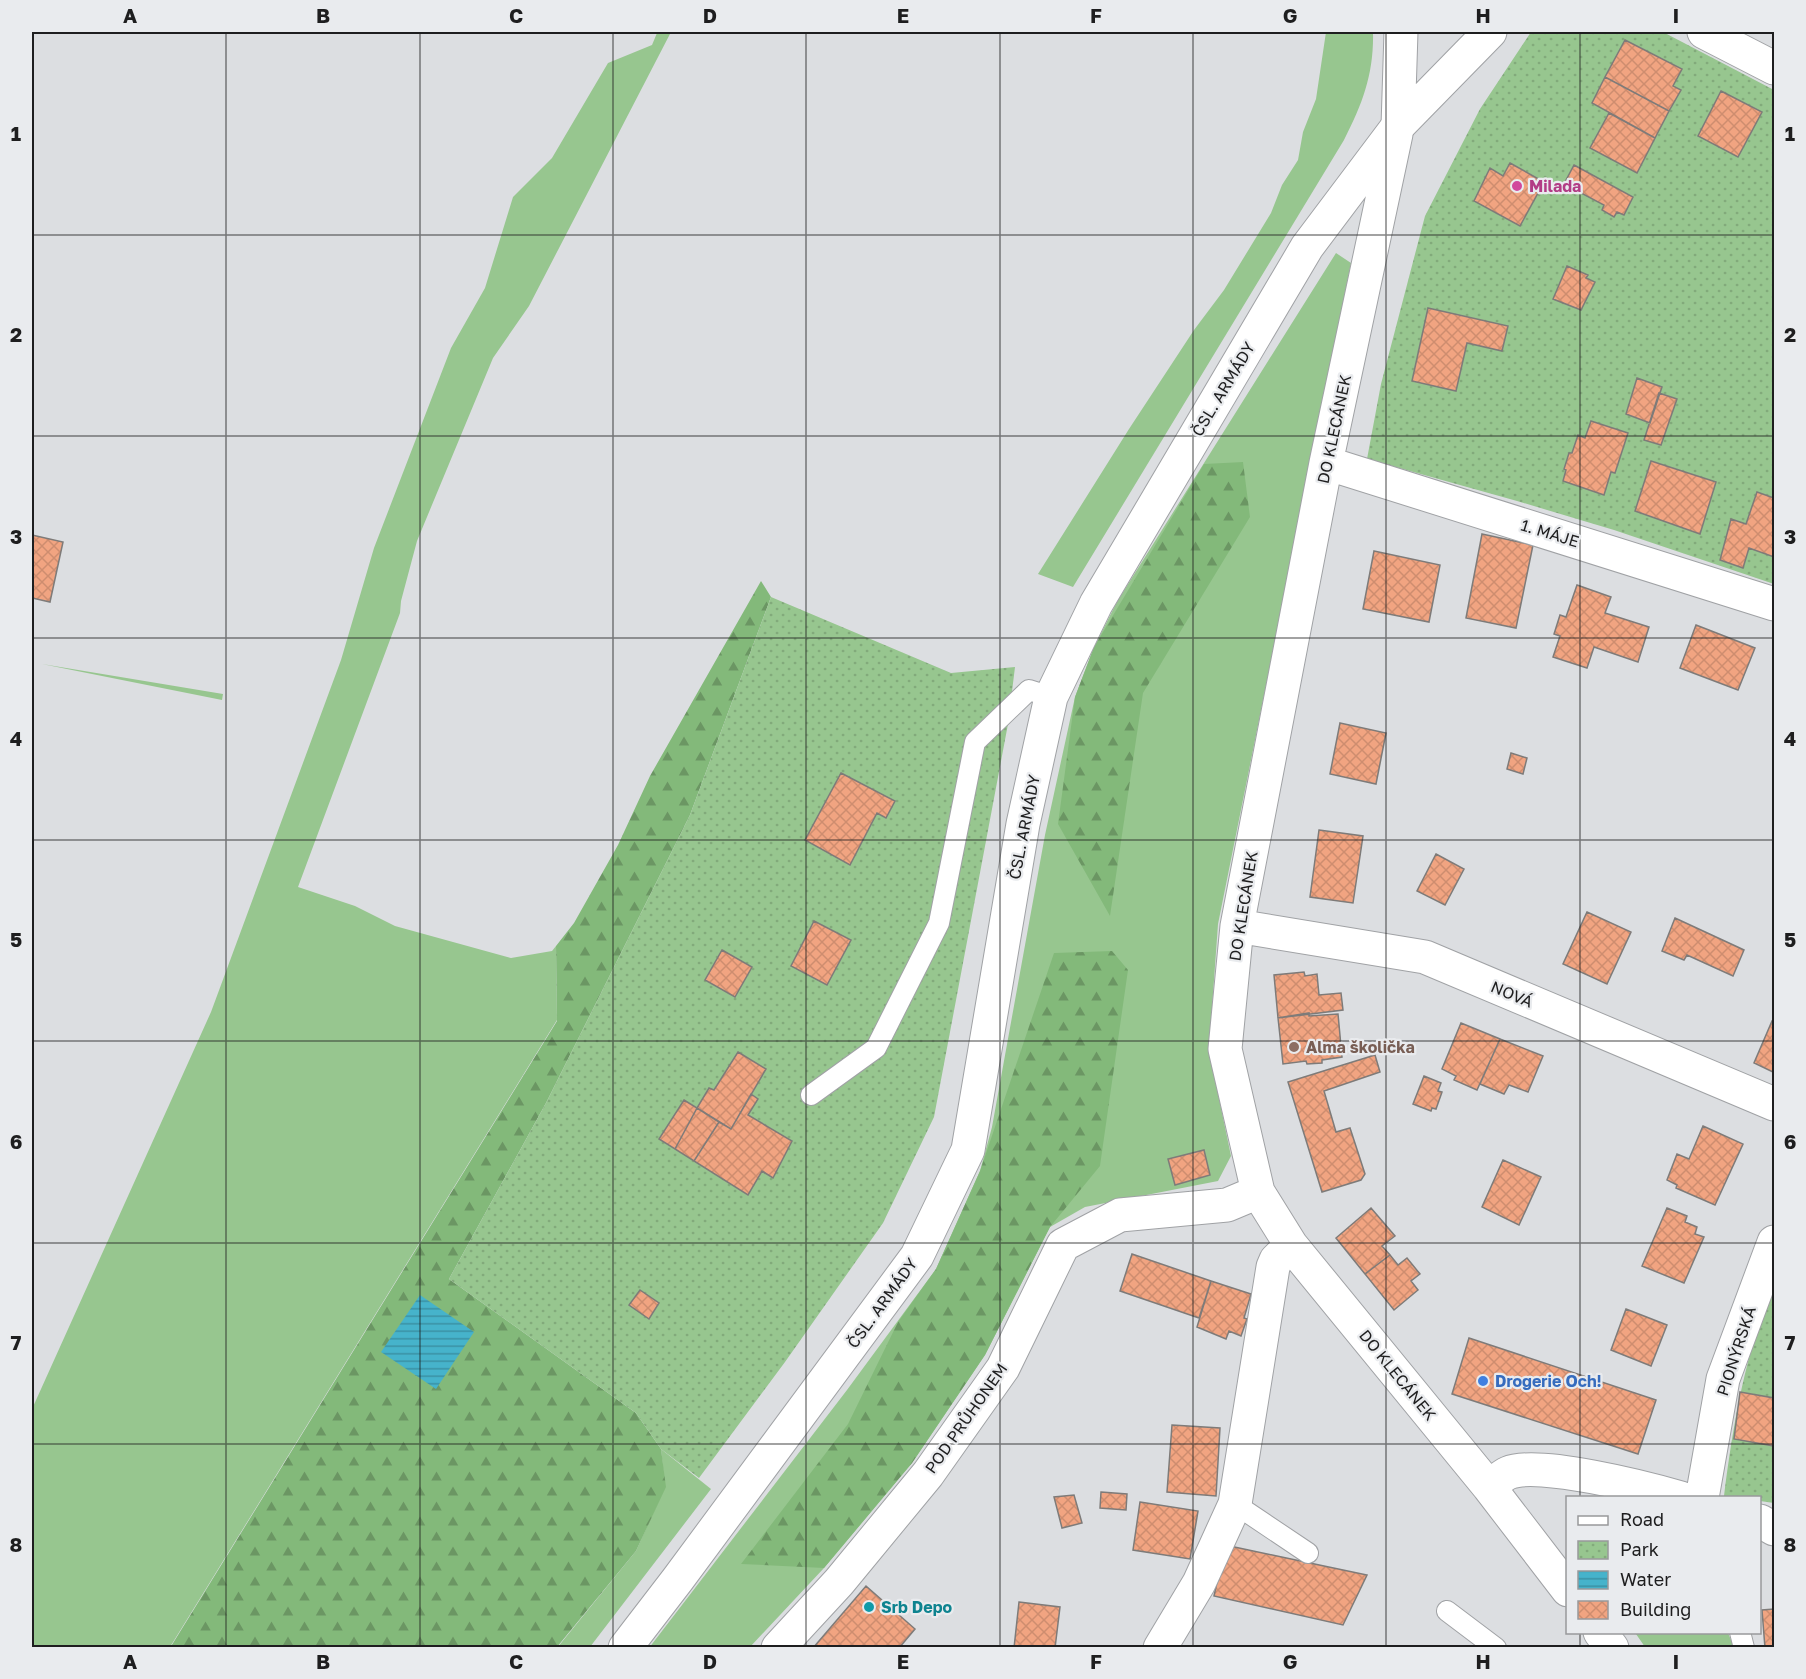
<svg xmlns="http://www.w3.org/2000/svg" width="1806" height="1679" font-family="'Golos Text',sans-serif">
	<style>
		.grass { fill: #97c68f }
		.forest { fill: url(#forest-firs) }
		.park { fill: url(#park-dots) }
		.water { fill: url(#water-rules) }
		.building { fill: url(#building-cross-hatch); stroke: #7e7b79; stroke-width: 1.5 }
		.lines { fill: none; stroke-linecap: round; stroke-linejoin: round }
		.lane-casing { stroke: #a0a2a5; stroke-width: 22 }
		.street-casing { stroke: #a0a2a5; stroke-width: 35 }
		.secondary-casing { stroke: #a0a2a5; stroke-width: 35 }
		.lane { stroke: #fff; stroke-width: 20 }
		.street { stroke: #fff; stroke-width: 33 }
		.secondary { stroke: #fff; stroke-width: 33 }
		.grid { fill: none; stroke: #1e1e1f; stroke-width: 1.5; stroke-opacity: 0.55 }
		.hotel-dot { fill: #d1479c; stroke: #e9ebee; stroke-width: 2 }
		.education-dot { fill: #8d6e63; stroke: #e9ebee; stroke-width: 2 }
		.shop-dot { fill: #3f7fe0; stroke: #e9ebee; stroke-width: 2 }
		.culture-dot { fill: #0f9aa8; stroke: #e9ebee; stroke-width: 2 }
		.labels { text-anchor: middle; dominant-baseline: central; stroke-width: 4.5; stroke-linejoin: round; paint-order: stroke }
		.hotel-label { font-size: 16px; font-weight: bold; fill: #b23c85; stroke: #e9ebee; text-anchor: start }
		.street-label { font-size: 16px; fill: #1e1e1f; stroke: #e9ebee }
		.education-label { font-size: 16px; font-weight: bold; fill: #785e54; stroke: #e9ebee; text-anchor: start }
		.shop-label { font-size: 16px; font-weight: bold; fill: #366cbe; stroke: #e9ebee; text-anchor: start }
		.culture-label { font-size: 16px; font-weight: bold; fill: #0d838f; stroke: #e9ebee; text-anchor: start }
		.neatline { fill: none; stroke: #1e1e1f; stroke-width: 2 }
		.grid-label { font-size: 20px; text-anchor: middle; font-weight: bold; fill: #1e1e1f }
	</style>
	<defs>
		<pattern id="forest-firs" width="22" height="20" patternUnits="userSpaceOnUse" patternTransform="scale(1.5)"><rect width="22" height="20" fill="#83b97a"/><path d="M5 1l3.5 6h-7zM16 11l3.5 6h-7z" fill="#6b9663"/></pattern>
		<pattern id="park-dots" width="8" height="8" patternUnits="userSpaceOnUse" patternTransform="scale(1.5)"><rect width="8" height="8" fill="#97c68f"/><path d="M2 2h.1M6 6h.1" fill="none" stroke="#82aa7b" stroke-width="1.8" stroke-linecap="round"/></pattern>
		<pattern id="water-rules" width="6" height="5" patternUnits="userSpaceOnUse" patternTransform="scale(1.5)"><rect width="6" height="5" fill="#46b3cb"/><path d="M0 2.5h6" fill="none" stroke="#3a91a4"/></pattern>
		<pattern id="building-cross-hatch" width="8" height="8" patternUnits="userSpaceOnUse" patternTransform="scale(1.5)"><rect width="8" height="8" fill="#f1a481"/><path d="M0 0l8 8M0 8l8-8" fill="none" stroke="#ce8d6f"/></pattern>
	</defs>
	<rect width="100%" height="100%" fill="#dcdee1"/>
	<path class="grass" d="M655 32H671L529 306 493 358 417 541 401 601 400 613 298 887 355 906 395 926 511 958 552 951 556 946 557 1020 170 1647 32 1648V1409L211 1012 341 660 374 548 451 348 485 288 513 197 552 158 608 63 652 45 657 33Z
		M1326 32H1373C1374 73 1363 103 1344 140L1073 587 1038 574 1129 429 1194 330 1224 290 1271 213 1282 185 1298 160 1303 132 1316 99Z
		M1336 253 1351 263 1218 924 1209 1050 1231 1156 1218 1181 1085 1207 1050 1227 985 1355 912 1463 824 1568 750 1647 649 1648 847 1390 936 1269 980 1171 992 1127 1045 835 1075 697 1094 647 1118 600Z
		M42 664 223 694 222 700Z
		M661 1449 711 1489 590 1647 557 1648 636 1551 665 1487Z
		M1637 1633H1728L1734 1647H1645L1636 1634Z"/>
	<path class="forest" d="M1243 462 1250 517 1143 693 1110 916 1058 824 1075 697 1094 647 1204 464Z
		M761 581 771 597 690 815 546 1103 449 1279 636 1413 661 1449 666 1487 636 1551 557 1647 170 1648 557 1021 556 946 574 923 618 845 650 776Z
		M1112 951 1128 970 1100 1166 1050 1227 985 1355 912 1463 824 1568 741 1564 848 1424 898 1322 936 1269 980 1171 1054 953Z"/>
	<path class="park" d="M1531 32H1663L1774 90V584L1614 530 1517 501 1367 459 1381 384 1425 216 1480 109Z
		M771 597 951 673 1015 667 1008 724 934 1117 883 1223 785 1362 699 1478 661 1449 636 1413 449 1279 546 1103 690 815Z
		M1774 1286V1503L1760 1501V1498L1724 1496C1733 1425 1745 1352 1774 1286Z"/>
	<path class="water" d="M420 1295 474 1332 436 1389 381 1352Z"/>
	<path class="building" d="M1625 40 1682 69 1673 86 1681 90 1669 111 1605 77Z
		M1605 77 1669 111 1655 138 1592 103Z
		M1721 91 1762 112 1738 157 1698 136Z
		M1609 113 1655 138 1637 173 1590 148Z
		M1510 163 1544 182 1520 226 1474 201 1490 168 1503 176Z
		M1574 165 1633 197 1624 215 1617 212 1614 217 1602 210 1604 205 1564 184Z
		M1567 266 1588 275 1586 278 1595 282 1581 310 1553 299Z
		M1428 308 1508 326 1502 351 1467 343 1456 391 1412 381Z
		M1637 378 1662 387 1650 423 1626 414Z
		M1659 393 1677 399 1661 445 1644 440Z
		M1591 421 1628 433 1615 473 1611 472 1604 495 1563 481 1566 470 1564 469 1569 453H1572L1578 435 1585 438Z
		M1651 461 1716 482 1700 534 1635 511Z
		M1757 492 1774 498V557L1749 548 1743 568 1720 560 1731 519 1746 524Z
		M1482 534 1533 545 1516 628 1466 618Z
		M32 535 63 542 50 602 32 598Z
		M1374 551 1440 565 1429 622 1363 609Z
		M1577 585 1611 597 1605 613 1649 627 1638 662 1594 647 1587 668 1553 657 1560 636 1554 634 1560 615 1566 617Z
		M1696 625 1755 648 1738 690 1680 668Z
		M1340 723 1386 733 1376 784 1330 774Z
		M1511 753 1527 758 1523 774 1507 769Z
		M841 773 895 801 886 818 877 813 850 865 805 840Z
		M1319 830 1363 836 1353 903 1310 897Z
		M1436 854 1464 869 1445 905 1417 891Z
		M1587 912 1631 932 1607 984 1563 964Z
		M1675 918 1744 950 1733 976 1687 955 1684 960 1662 951Z
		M814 921 851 940 827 985 791 966Z
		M722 950 752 967 735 997 705 980Z
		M1304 972 1305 976 1317 974 1319 995 1341 993 1343 1010 1278 1018 1274 975Z
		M1309 1013V1016L1338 1014 1342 1057 1322 1060V1063L1307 1064 1306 1061 1283 1064 1278 1018Z
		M1772 1021 1774 1022 1773 1072 1754 1063Z
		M1461 1023 1500 1039 1477 1090 1454 1080 1456 1076 1442 1069Z
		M1500 1039 1543 1056 1528 1092 1509 1085 1504 1094 1480 1084Z
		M738 1052 766 1069 731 1129 697 1108 709 1088 714 1090Z
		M1375 1055 1380 1072 1324 1091 1336 1132 1350 1128 1365 1174 1361 1180 1322 1192 1288 1082Z
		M1424 1076 1441 1083 1438 1091 1442 1092 1436 1109 1432 1108 1431 1111 1413 1104Z
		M751 1094 758 1099 748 1115 792 1141 773 1178 762 1171 748 1195 694 1161 719 1122 731 1129Z
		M684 1100 697 1108 675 1149 659 1139Z
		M697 1108 719 1122 694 1161 675 1149Z
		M1703 1126 1743 1144 1715 1205 1676 1188 1677 1185 1667 1180 1677 1154 1689 1159Z
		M1204 1150 1210 1175 1175 1185 1168 1159Z
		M1503 1160 1541 1177 1519 1225 1482 1207Z
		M1371 1208 1395 1236 1382 1246 1390 1255 1365 1274 1336 1238Z
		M1667 1208 1687 1216 1685 1222 1697 1227 1695 1234 1704 1237 1684 1283 1642 1266Z
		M1132 1254 1211 1281 1199 1318 1120 1291Z
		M1390 1255 1398 1265 1407 1258 1420 1274 1411 1281 1418 1290 1394 1310 1365 1274Z
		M1211 1281 1251 1294 1244 1318 1247 1319 1241 1336 1229 1331 1226 1339 1197 1327Z
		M640 1290 659 1303 649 1319 629 1305Z
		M1626 1309 1667 1325 1651 1366 1611 1350Z
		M1469 1338 1656 1400 1638 1454 1452 1394Z
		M1740 1392 1774 1398V1446L1734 1439Z
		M1172 1425 1220 1428 1216 1496 1167 1492Z
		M1101 1492 1127 1494 1126 1510 1100 1508Z
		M1074 1495 1082 1523 1062 1528 1054 1497Z
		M1140 1502 1198 1511 1190 1559 1133 1550Z
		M1225 1545 1324 1566 1367 1575 1343 1625 1214 1596Z
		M866 1586 915 1629 899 1648H813Z
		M1019 1602 1060 1607 1055 1648H1014Z
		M1774 1609V1648H1765L1762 1610Z"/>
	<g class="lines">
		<g class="lane-casing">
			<path id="lane" d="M811 1095 876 1048 939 923 975 742 1029 690 1051 697
				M1235 1504 1308 1553
				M1447 1611 1496 1648
				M1740 1632 1744 1648"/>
		</g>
		<g class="street-casing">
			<path id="street" d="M1704 32 1774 68
				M1396 134 1326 463 1237 926 1225 1049 1258 1192 1291 1245 1489 1487 1568 1590
				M1326 463 1774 604
				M1237 926 1425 957 1774 1104
				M1489 1487C1495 1483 1501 1476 1508 1473 1537 1460 1647 1488 1681 1498
				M1702 1498 1723 1379 1774 1242
				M1760 1521 1774 1529
				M1600 1632 1612 1648
				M625 1648 678 1579 917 1256 968 1150 1023 824 1051 697 1096 604 1307 247 1398 126
				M778 1648 839 1582 928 1474 1003 1368 1063 1245 1120 1215 1227 1205 1258 1192
				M1160 1648 1199 1583 1235 1504 1273 1267 1276 1260 1291 1245"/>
		</g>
		<g class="secondary-casing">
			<path id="secondary" d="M1398 126 1490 32
				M1398 126 1401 32"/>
		</g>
		<use href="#lane" class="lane"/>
		<use href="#street" class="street"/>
		<use href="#secondary" class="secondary"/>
	</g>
	<path class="grid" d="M226 32V1648M420 32V1648M613 32V1648M806 32V1648M1000 32V1648M1193 32V1648M1386 32V1648M1580 32V1498M32 235H1774M32 436H1774M32 638H1774M32 840H1774M32 1041H1774M32 1243H1774M32 1444H1774M1580 1632V1648"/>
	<circle class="hotel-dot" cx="1517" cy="186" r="6"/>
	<circle class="education-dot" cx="1294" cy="1047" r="6"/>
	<circle class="shop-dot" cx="1483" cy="1381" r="6"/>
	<circle class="culture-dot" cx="869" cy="1607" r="6"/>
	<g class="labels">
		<g class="hotel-label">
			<text x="1529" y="186">Milada</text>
		</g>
		<g class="street-label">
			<text transform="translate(1223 389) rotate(-59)">ČSL. ARMÁDY</text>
			<text transform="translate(1334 429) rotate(-78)">DO KLECÁNEK</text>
			<text transform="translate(1550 533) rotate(17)">1. MÁJE</text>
			<text transform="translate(1024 827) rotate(-79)">ČSL. ARMÁDY</text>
			<text transform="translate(1243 906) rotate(-81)">DO KLECÁNEK</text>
			<text transform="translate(1512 994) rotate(23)">NOVÁ</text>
			<text transform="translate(882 1303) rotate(-54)">ČSL. ARMÁDY</text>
			<text transform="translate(1736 1351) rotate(-72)">PIONÝRSKÁ</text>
			<text transform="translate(1398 1375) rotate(51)">DO KLECÁNEK</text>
			<text transform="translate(966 1418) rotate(-55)">POD PRŮHONEM</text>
		</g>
		<g class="education-label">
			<text x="1306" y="1047">Alma školička</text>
		</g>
		<g class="shop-label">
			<text x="1495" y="1381">Drogerie Och!</text>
		</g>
		<g class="culture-label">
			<text x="881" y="1607">Srb Depo</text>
		</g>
	</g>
	<rect width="1806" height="1679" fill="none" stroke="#e9ebee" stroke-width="66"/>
	<rect x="1566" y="1496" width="195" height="138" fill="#e9ebee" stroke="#98999b" stroke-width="1.5"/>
	<rect x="1578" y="1516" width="30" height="9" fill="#ffffff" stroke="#98999b" stroke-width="1.5"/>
	<text x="1620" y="1526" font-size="18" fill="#1e1e1f">Road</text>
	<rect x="1578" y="1541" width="30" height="18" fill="url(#park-dots)" stroke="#98999b" stroke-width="1.5"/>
	<text x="1620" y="1556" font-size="18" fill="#1e1e1f">Park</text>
	<rect x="1578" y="1571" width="30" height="18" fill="url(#water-rules)" stroke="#98999b" stroke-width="1.5"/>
	<text x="1620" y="1586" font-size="18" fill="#1e1e1f">Water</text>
	<rect x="1578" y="1601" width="30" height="18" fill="url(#building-cross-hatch)" stroke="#98999b" stroke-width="1.5"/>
	<text x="1620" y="1616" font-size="18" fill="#1e1e1f">Building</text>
	<rect x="33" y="33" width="1740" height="1613" class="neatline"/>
	<g class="grid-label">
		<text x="130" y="23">A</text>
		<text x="323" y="23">B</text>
		<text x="516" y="23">C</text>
		<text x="710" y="23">D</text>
		<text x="903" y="23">E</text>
		<text x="1096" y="23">F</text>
		<text x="1290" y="23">G</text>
		<text x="1483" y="23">H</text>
		<text x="1676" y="23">I</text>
		<text x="16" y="141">1</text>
		<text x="1790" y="141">1</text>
		<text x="16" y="342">2</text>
		<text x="1790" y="342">2</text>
		<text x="16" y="544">3</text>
		<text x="1790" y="544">3</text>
		<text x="16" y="746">4</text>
		<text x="1790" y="746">4</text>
		<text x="16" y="947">5</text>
		<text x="1790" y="947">5</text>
		<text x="16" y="1149">6</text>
		<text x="1790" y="1149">6</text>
		<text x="16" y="1350">7</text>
		<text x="1790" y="1350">7</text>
		<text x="16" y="1552">8</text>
		<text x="1790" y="1552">8</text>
		<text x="130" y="1669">A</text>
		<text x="323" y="1669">B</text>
		<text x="516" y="1669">C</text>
		<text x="710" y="1669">D</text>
		<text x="903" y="1669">E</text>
		<text x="1096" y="1669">F</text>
		<text x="1290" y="1669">G</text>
		<text x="1483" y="1669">H</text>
		<text x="1676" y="1669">I</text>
	</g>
</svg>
